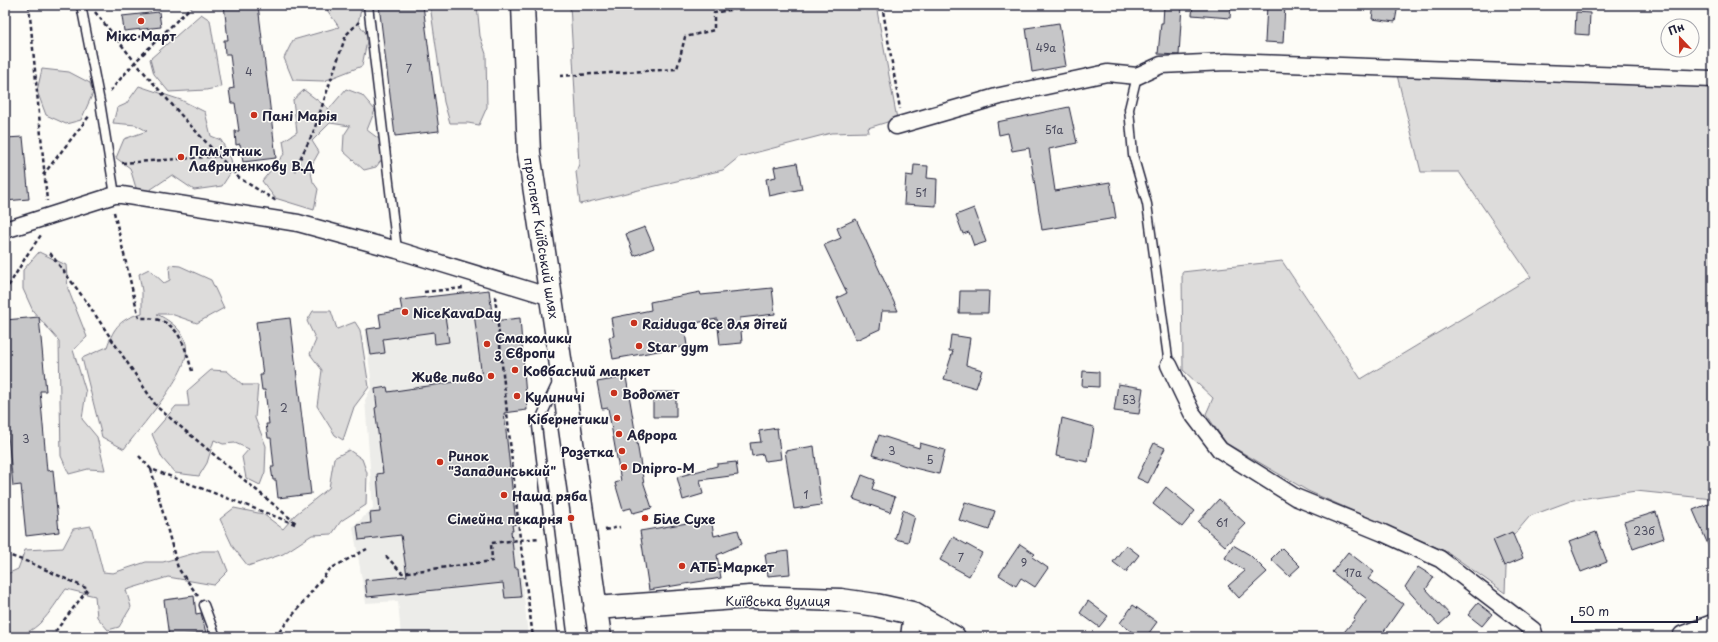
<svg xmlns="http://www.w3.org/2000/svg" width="1718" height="642" font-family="'Playpen Sans',sans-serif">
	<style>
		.built { fill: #ecece9 }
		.green { fill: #dddcdb; stroke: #807f8b }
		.building { fill: #c6c6c8; stroke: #22223b }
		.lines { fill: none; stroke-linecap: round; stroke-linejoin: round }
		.lane-casing { stroke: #22223b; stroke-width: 11 }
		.street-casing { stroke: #22223b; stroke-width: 19 }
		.secondary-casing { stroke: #22223b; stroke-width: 25 }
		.path { stroke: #22223b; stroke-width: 2.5; stroke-dasharray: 4 3; stroke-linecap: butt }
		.lane { stroke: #fdfcf7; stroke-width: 8 }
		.street { stroke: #fdfcf7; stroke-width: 16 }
		.secondary { stroke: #fdfcf7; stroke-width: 22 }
		.poi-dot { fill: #c8321e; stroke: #fdfcf7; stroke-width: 1.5 }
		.labels { text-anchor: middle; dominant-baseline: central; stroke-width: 3; stroke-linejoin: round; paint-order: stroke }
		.number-label { font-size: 11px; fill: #4b4b5e }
		.poi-label { font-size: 13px; font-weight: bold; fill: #22223b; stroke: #fdfcf7; text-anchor: start }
		.street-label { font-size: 13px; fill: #22223b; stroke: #fdfcf7 }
	</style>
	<rect width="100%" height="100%" fill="#fdfcf7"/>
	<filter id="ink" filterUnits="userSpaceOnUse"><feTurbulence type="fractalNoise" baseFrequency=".025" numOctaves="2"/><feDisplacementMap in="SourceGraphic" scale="8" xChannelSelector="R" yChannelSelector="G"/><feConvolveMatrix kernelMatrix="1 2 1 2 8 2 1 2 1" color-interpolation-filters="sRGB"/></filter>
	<g filter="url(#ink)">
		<path class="built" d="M492 313 506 415 528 637H401L398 601 366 603 353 527 373 508 365 400 372 387 365 329 441 317Z"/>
		<path class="green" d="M327 5H362L358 23 368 36 362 66 324 81 293 80 284 58 293 40 339 27 327 10Z
			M430 5H477L480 36 486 54 487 107 479 125 468 123H450L444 102Z
			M570 5H876L897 119 868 128 869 132 831 133 739 157 723 170 580 204 576 172 579 164Z
			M201 14 210 20 221 87 206 90 169 92 154 74 150 59Z
			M1395 67 1713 79V499L1636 491 1573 500 1530 516 1507 543 1505 593 1449 553 1308 491 1226 443 1206 414 1213 398 1183 370 1182 272 1282 261 1361 379 1531 277 1459 172H1421Z
			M42 69 69 72 90 83 93 93 81 120 66 124 46 115 37 91Z
			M139 86 181 100 205 112 211 136 221 140 231 159 233 169 222 186 194 190 172 175 147 192 136 188 130 168 116 158 124 139 147 131 136 125 113 123 117 108 126 104Z
			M346 89 362 95 375 110 367 130 391 148 376 167 364 170 343 151 344 135 350 126 330 123 312 141 319 152 310 168 313 182 318 189 314 210 275 198 262 181 285 153 283 141 297 132 293 100 304 90 329 109Z
			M39 252 66 265 68 289 87 337 73 350 86 392 82 419 97 437 105 470 88 469 69 474 61 456 59 341 33 311 23 289V270Z
			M169 265 180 266 211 280 224 308 197 323 171 314H157C201 337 189 361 165 396 152 414 138 431 124 449L102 437 82 358 107 347C114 326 121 319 142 313V291L139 274 149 269 164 283 170 280Z
			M313 311H331L337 329 355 322 360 330 369 387 354 407 343 440 335 435 317 406 322 370 310 354 316 340 307 321Z
			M211 370 227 371 243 385H258L255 418 266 446 265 472 260 485 246 478 242 457 249 449 235 443 223 444 214 440 207 463 199 476 175 473 162 458 152 434 176 406H189L187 391Z
			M349 450 362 459 367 473 366 505 341 521 332 534 312 535 283 554 248 566 233 547 220 519 234 508 263 514 283 529 296 514 329 488 334 458Z
			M91 526 103 572 113 573 146 562H163L202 551H220L228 571 214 585 168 577 126 590 131 607 119 627 108 630 97 617 95 596 66 589C49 612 38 637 5 637V575L18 569 25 550 63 548 73 529Z"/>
		<path class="building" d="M224 5H258L276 158 243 162 240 144 236 145 235 131H239L235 103H231L229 89 234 88 230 54H225L224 40H228Z
			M379 5H423L439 131 395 136Z
			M1164 5H1182L1179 55 1158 54 1161 23H1163Z
			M1193 5H1231L1230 18 1192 15Z
			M1267 5H1285L1283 43 1265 42Z
			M1374 5H1398L1395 22 1372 19Z
			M159 12 161 27 124 31 122 16Z
			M1576 12 1590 13 1589 35 1575 34Z
			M1059 23 1066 66 1032 72 1026 28Z
			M1069 107 1077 143 1049 149 1055 191 1110 182 1116 218 1042 230 1029 148 1012 151 1008 133 999 135 997 122Z
			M23 137 29 199 5 201V138Z
			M797 163 802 189 769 196 766 179 776 177 774 167Z
			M914 165 928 166 927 178 937 179 936 206 904 204 906 175 913 176Z
			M974 208 986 242 974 246 969 232 963 234 956 215Z
			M856 219 898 311H882L880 329 856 340 837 298 847 293 824 245 841 238 837 228Z
			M645 227 654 248 634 256 626 234Z
			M772 288 775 314 740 318 742 343 720 345 717 319 684 325 687 346 613 359 609 337 614 336 611 318 651 310 650 302 700 292 701 295Z
			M489 290 493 321 520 318 527 410 504 413 516 524 512 525 513 531H511L515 568H518L521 597 505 598 503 583 367 597 365 580 407 576 401 535 359 540 357 525 371 523 370 513 380 512 377 474 383 473 375 408 377 407 375 389 387 387 388 392 482 378 474 313 445 316 449 342 435 344 434 332 383 339 385 353 371 355 367 329 381 327 379 314 402 310 400 300Z
			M960 291H989L988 313H959Z
			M39 317 46 391H40L47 471 53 470 59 532 26 536 21 485 13 486 5 405V384H8L5 351V320Z
			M290 318 311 494 278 498 276 480H273L271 467H274L271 438H268L266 424H269L265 390H262L260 375H263L256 322Z
			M951 335 970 338 966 365 982 370 976 388 944 379 953 351H949Z
			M1083 371 1099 372V387L1082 386Z
			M626 377 644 484 652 508 633 513 631 508 623 510 615 483 621 481 608 408 602 409 597 382Z
			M1118 384 1143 388 1139 414 1114 411Z
			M653 392H676V417H653Z
			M1062 418 1094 427 1088 462 1056 456Z
			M777 428 781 459 765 461 763 454 752 456 750 443 761 442 759 431Z
			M879 435 919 448 920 443 945 450 939 474 906 466 872 455Z
			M1154 443 1165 448 1148 483 1137 478Z
			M814 446 821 505 794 509 785 451Z
			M736 462 738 475 700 480 703 494 683 500 677 477 717 466V464Z
			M862 475 875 480 872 489 895 497 890 512 853 499Z
			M1166 487 1195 511 1182 527 1153 504Z
			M1219 499 1246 524 1225 546 1198 522Z
			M965 502 995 511 989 530 959 520Z
			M1713 502V556L1693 510Z
			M903 510 915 516 908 542 895 539Z
			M1656 512 1664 538 1633 549 1624 522Z
			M711 519 714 536 738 530 742 544 717 555 721 578 649 590 640 531Z
			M1512 532 1523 558 1504 566 1493 540Z
			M1596 532 1607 562 1581 572 1569 542Z
			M953 537 982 553 969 576 940 560Z
			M1020 544 1035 554 1032 557 1048 568 1035 587 1021 578 1016 586 999 575Z
			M1126 545 1139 555 1126 572 1113 562Z
			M1233 545 1250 555 1267 572 1239 598 1228 586 1245 571 1225 558Z
			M1282 548 1300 566 1289 576 1271 559Z
			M788 551 790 574 768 576 765 554Z
			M1348 552 1374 572 1368 579 1403 604 1380 637H1340L1355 619 1354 618 1367 599 1332 572Z
			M1418 567 1434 577 1426 589 1450 615 1439 625 1405 587Z
			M194 596 196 614 201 613 206 633 169 637 164 600Z
			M1088 601 1108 616 1099 627 1080 613Z
			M1478 603 1492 614 1482 626 1468 615Z
			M1133 605 1157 622 1146 637H1139L1120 623Z"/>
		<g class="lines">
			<g class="lane-casing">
				<path id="lane" d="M81 5 100 102 115 195
					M368 5 397 250
					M1137 76 1129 109 1133 155 1147 204 1169 365
					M558 381 537 426 563 637
					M204 605 216 637"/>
			</g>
			<g class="street-casing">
				<path id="street" d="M896 126 1000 96 1107 73 1137 76 1161 65 1226 62 1713 79
					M5 230 115 195H122L298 223 397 250 551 297
					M1169 365 1192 413 1220 450 1295 497 1383 533 1440 559 1533 630 1535 637
					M909 637 912 613"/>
			</g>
			<g class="secondary-casing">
				<path id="secondary" d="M523 5 529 153 556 331 600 637
					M595 608 750 597 841 600 876 605 912 613 954 637
					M1684 637 1713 626"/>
			</g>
			<path class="path" d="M29 5 47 201
				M882 5 900 109
				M95 12 117 39 163 34 193 5
				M117 39 135 62 181 115 239 178 278 202
				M560 76 677 69 685 37 714 30V13L745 7V5
				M110 91 135 62 163 34
				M122 163 219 156
				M294 171 313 133 346 35 359 22
				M43 175 90 115
				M114 212 139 318C177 316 183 340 192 371
				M50 253 86 301 157 407 297 524
				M5 292 27 255 41 235
				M424 292 463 288
				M495 296 520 539 533 637
				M139 456 151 469 295 524
				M151 469 178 568 198 596
				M605 530 620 527
				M5 554 31 563 88 589 51 637
				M386 556 402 573 492 561 491 543 539 538
				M275 637 330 569 367 549"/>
			<use href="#lane" class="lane"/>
			<use href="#street" class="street"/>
			<use href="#secondary" class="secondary"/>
		</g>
	</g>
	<g class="poi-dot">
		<circle cx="141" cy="21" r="4"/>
		<circle cx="254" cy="115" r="4"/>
		<circle cx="181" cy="157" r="4"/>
		<circle cx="405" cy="312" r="4"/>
		<circle cx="634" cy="323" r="4"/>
		<circle cx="487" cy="344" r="4"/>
		<circle cx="639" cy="346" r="4"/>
		<circle cx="515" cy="370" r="4"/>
		<circle cx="491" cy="376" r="4"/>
		<circle cx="614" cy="393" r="4"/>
		<circle cx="517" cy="396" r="4"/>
		<circle cx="617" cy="418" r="4"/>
		<circle cx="619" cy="434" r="4"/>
		<circle cx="622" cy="451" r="4"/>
		<circle cx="440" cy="462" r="4"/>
		<circle cx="624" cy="467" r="4"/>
		<circle cx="504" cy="495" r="4"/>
		<circle cx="571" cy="518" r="4"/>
		<circle cx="645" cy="518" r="4"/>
		<circle cx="682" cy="566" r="4"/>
	</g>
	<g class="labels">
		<g class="number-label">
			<text x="1046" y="47">49а</text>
			<text x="409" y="68">7</text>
			<text x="249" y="71">4</text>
			<text x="1054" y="129">51а</text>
			<text x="921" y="192">51</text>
			<text x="1129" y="399">53</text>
			<text x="284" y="407">2</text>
			<text x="26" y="438">3</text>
			<text x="892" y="450">3</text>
			<text x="930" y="459">5</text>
			<text x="806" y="494">1</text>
			<text x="1222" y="522">61</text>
			<text x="1644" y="530">23б</text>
			<text x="961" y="557">7</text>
			<text x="1024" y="562">9</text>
			<text x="1353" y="572">17а</text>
		</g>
		<g class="poi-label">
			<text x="141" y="35" text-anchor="middle">Мікс Март</text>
			<text x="262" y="115">Панi Марiя</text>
			<text x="189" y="150">Пам'ятник<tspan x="189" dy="15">Лавриненкову В.Д</tspan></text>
			<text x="413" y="312">NiceKavaDay</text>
			<text x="642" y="323">Raiduga все для дітей</text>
			<text x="495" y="337">Смаколики<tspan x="495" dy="15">з Європи</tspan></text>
			<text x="647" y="346">Star gym</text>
			<text x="523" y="370">Ковбасний маркет</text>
			<text x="483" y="376" text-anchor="end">Живе пиво</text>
			<text x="622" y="393">Водомет</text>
			<text x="525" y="396">Кулиничі</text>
			<text x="609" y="418" text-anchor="end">Кібернетики</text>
			<text x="627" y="434">Аврора</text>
			<text x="614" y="451" text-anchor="end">Розетка</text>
			<text x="448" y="455">Ринок<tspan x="448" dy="15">"Западинський"</tspan></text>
			<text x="632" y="467">Dnipro-M</text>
			<text x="512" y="495">Наша ряба</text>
			<text x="563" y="518" text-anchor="end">Сімейна пекарня</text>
			<text x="653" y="518">Біле Сухе</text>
			<text x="690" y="566">АТБ-Маркет</text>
		</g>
		<g class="street-label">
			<text transform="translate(542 238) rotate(81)">проспект Київський шлях</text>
			<text x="778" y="600">Київська вулиця</text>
		</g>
	</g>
	<rect width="1718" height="642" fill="none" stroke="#fdfcf7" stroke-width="20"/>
	<rect x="10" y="10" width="1698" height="622" fill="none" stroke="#22223b" stroke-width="1.5" filter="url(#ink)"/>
	<g transform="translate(1680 38) rotate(338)"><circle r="19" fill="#fdfcf7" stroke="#a5a5ac"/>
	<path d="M0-3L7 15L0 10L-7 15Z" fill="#c8321e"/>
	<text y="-6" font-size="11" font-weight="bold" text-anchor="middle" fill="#22223b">Пн</text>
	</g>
	<path d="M1572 616v6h125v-6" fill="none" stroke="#22223b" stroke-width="2"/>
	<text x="1578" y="616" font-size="12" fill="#22223b" stroke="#fdfcf7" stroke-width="3" paint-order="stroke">50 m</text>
</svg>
